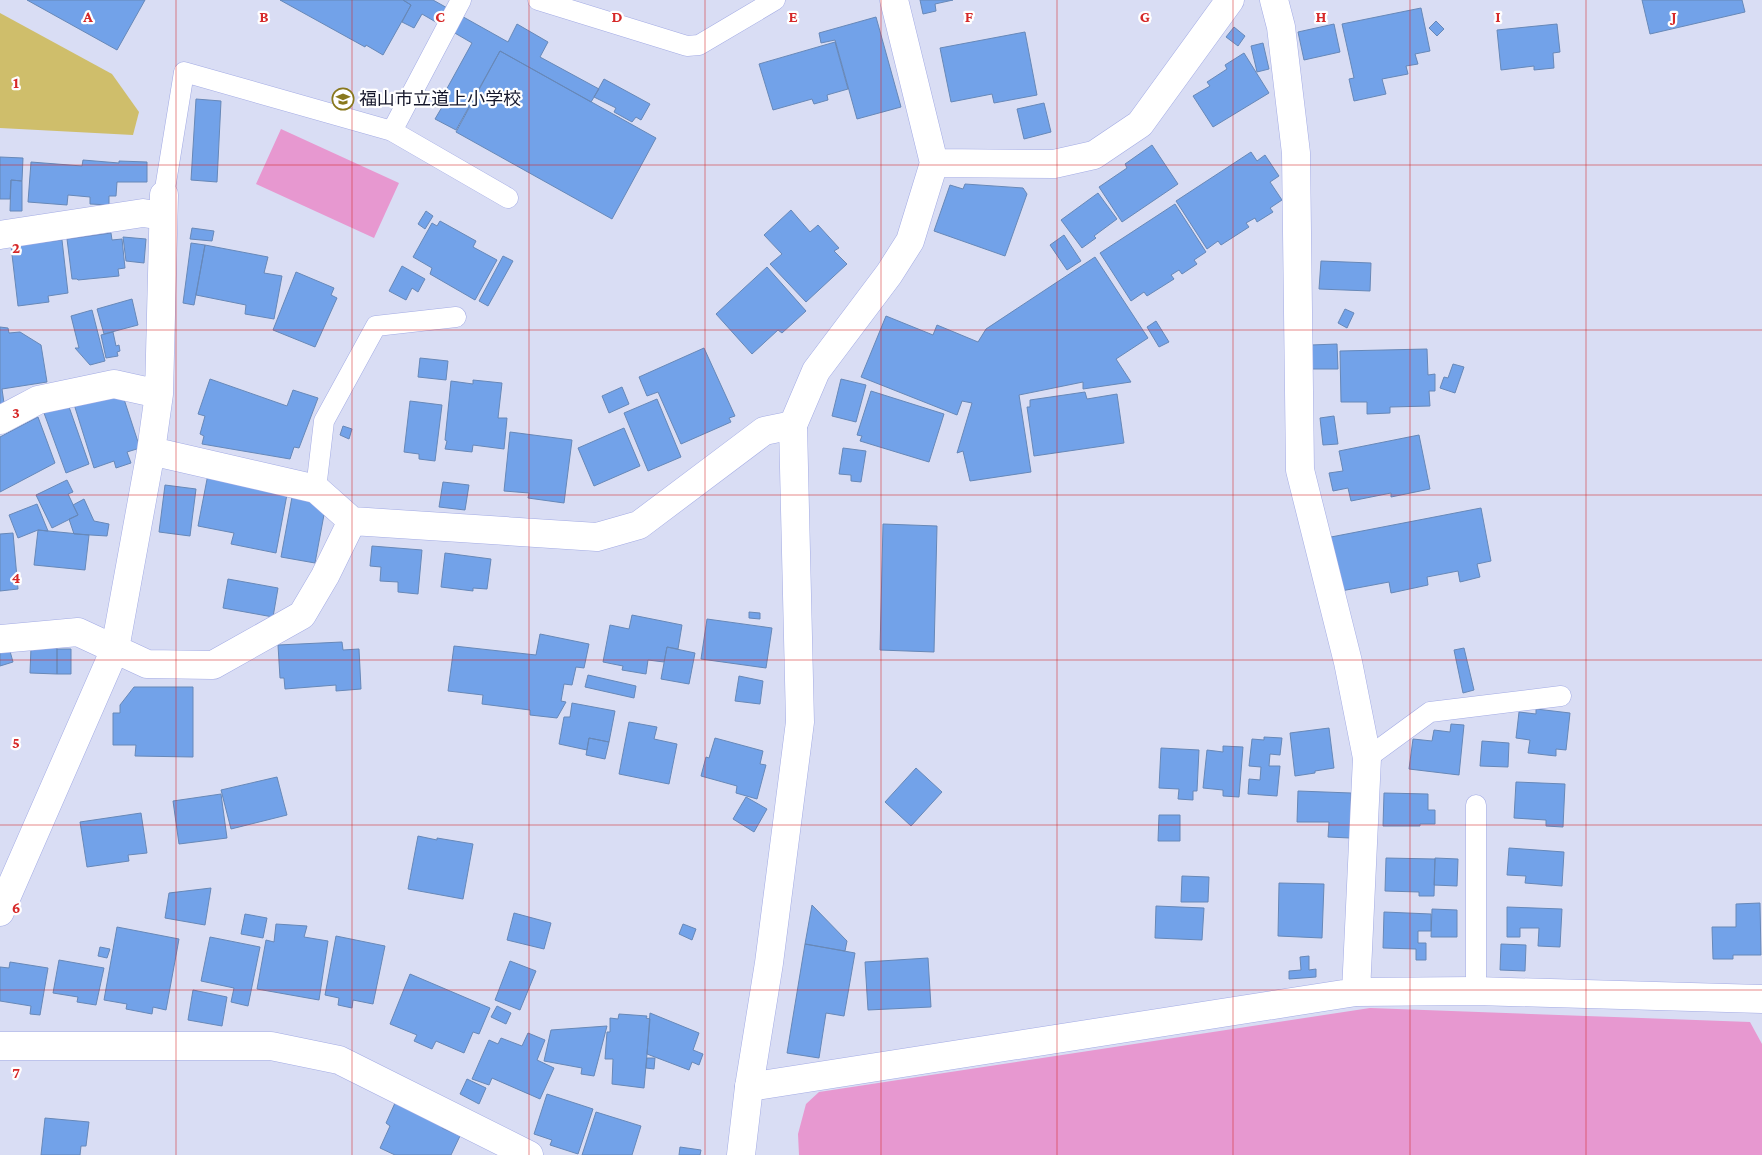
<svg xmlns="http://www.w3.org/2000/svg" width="1762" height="1155" font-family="'Crimson Pro','Noto Sans JP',serif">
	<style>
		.green { fill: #cfbe6b }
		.water { fill: #e798d0 }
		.building { fill: #72a2e9; stroke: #6788b8 }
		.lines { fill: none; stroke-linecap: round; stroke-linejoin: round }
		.service-casing { stroke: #a3abe4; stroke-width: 21 }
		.minor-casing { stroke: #a3abe4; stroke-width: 29 }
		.tertiary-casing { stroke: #a3abe4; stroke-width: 29 }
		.service { stroke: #fff; stroke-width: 20 }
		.minor { stroke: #fff; stroke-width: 28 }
		.tertiary { stroke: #fff; stroke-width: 28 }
		.grid { fill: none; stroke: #d62828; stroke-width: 1; stroke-opacity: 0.55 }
		.labels { text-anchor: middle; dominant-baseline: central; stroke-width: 4.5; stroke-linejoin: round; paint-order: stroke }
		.poi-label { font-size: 18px; fill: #15172b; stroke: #fff; text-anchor: start }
		.grid-label { font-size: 16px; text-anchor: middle; font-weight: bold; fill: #d62828; stroke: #fff; stroke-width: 4.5; stroke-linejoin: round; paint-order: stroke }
	</style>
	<rect width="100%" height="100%" fill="#d9ddf4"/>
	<path class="green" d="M0 13 112 74 139 112 133 135 0 128Z"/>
	<path class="water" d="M281 129 399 183 374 238 256 184Z
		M1370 1008 1750 1022 1762 1044V1155H799L798 1134 806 1104 819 1092Z"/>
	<path class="building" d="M27 0H145L117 50Z
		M280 0H403L411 5 383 55 366 45 365 47Z
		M403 0H433L508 42 517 24 548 42 540 57 599 89 591 102 500 51 456 130 435 119 449 95 445 92 472 43 422 14 414 28 402 22 411 5Z
		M920 0H953L935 4 936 11 923 14Z
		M1642 0H1742L1745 12 1650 34Z
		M1421 8 1430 51 1415 54 1418 64 1406 66 1408 74 1382 79 1386 94 1354 101 1349 79 1354 78 1342 24Z
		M876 17 901 107 857 119 835 40 821 43 819 33Z
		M1436 21 1444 29 1437 36 1429 28Z
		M1334 24 1340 52 1304 60 1298 32Z
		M1557 24 1560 52 1553 53 1554 68 1534 70V66L1501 70 1497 30Z
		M1234 27 1245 36 1238 46 1226 37Z
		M1025 32 1037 95 994 103 992 94 951 102 940 48Z
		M835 42 848 89 827 95 828 100 814 104 812 99 773 110 759 64Z
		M1263 43 1269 69 1257 72 1251 46Z
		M500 51 656 138 612 219 456 132Z
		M1244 53 1269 93 1213 127 1193 96 1210 86 1207 82 1227 69 1225 65Z
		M604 79 650 104 641 120 636 117 632 122 614 112 616 108 594 97Z
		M196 99 221 101 217 182 191 180Z
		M1044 103 1051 132 1024 139 1017 109Z
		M1152 145 1178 184 1122 222 1099 187 1127 168 1125 164Z
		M1251 152 1257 161 1265 155 1279 176 1270 182 1282 200 1270 208 1273 212 1257 222 1255 218 1246 223 1249 227 1221 245 1218 241 1207 249 1176 201Z
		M0 157 23 158 22 181 11 180 10 199H0Z
		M83 160 119 163V161L147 162V182H117L116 196H109V205L90 204V197L68 195 67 205 28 202 31 162 82 166Z
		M11 180 22 181V211H10Z
		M965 184 1023 188 1027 194 1005 256 934 231 950 185 963 189Z
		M1098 193 1117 219 1094 236 1096 238 1082 248 1061 220Z
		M1175 204 1206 252 1194 260 1197 264 1182 274 1179 270 1171 275 1174 279 1147 296 1144 292 1131 301 1100 253Z
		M791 210 810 232 818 225 839 248 834 251 847 264 806 302 770 264 782 254 764 235Z
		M426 211 433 216 425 229 418 224Z
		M440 221 476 241 473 247 497 260 475 300 430 274 432 268 413 257 432 223 437 226Z
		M192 228 214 231 212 241 190 239Z
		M111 233 112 240 122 239 125 268 118 269 119 276 78 280 77 279H72L67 239Z
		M1064 235 1081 261 1067 270 1050 245Z
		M123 237 146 239 144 263 126 261Z
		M62 240 68 293 48 296 49 302 18 306 11 246Z
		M191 243 205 245 194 305 183 303Z
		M205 245 268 257 264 273 282 276 274 319 245 314 246 305 196 295Z
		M503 256 513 261 488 306 479 301Z
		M1095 257 1148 338 1116 359 1131 382 1083 389V382L1019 395 1031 472 970 481 963 451 957 453 972 403 962 401 957 415 861 377 886 316 933 335 937 325 978 342 986 329Z
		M1321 261 1371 263 1370 291 1319 289Z
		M402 266 425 279 418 292 412 288 406 300 389 291Z
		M767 267 806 311 782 333 778 330 752 354 716 314Z
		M296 272 334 288 331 295 337 298 315 347 273 330Z
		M132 299 138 325 104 334 97 309Z
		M1345 309 1354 313 1347 328 1338 323Z
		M92 310 105 361 90 365 75 348H79L71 316Z
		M1156 321 1169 342 1159 347 1147 327Z
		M0 327 8 328 9 333 20 332 41 345 47 382 2 389 5 410H0Z
		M113 332 116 346 119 345 120 351 117 352 118 356 106 358 101 335Z
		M1337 344 1338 369H1311V345Z
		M704 348 735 416 729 418 731 422 681 444 658 392 647 396 639 377Z
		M1427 349 1428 375 1435 374V391H1429L1430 406 1390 407V413L1367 414V402H1341L1340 351Z
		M420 358 448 361 446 380 418 377Z
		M1453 364 1464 367 1455 393 1440 388 1444 377 1448 378Z
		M210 379 287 406 293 390 318 398 299 448 294 447 290 459 202 444 204 436 200 434 205 416 198 414Z
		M841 379 866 385 856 422 832 416Z
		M473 380 502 383 498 418H507L504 449 473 445 472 452 445 449 447 441 445 440 451 381 473 384Z
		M622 387 629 404 609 413 602 396Z
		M121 390 140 448 127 452 131 463 116 468 114 461 94 468 73 401Z
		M871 391 944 414 929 462 860 441 862 436 857 435Z
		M1085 392 1087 399 1117 394 1124 443 1034 456 1027 407H1030V400Z
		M657 399 681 457 648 471 624 413Z
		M410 401 442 405 435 461 419 459V454L404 452Z
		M68 404 89 464 66 473 44 413Z
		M1334 416 1338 444 1323 445 1320 418Z
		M38 417 55 463 0 492V437Z
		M343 426 352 429 349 439 340 435Z
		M624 428 640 466 594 486 578 448Z
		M510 432 572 440 564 503 528 498 529 493 504 491Z
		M1419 435 1430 489 1391 497V493L1351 501 1348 488 1333 491 1329 473 1343 471 1339 451Z
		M843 448 866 451 861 482 851 481V475L839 474Z
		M208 474 288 489 276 553 231 544 234 533 198 526Z
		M67 480 73 492 68 494 78 515 52 528 36 495Z
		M443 482 469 485 465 510 439 507Z
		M165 485 196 489 190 536 159 532Z
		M292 497 326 504 315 563 281 557Z
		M84 499 94 521 109 524 107 536 74 534 69 519 78 515 73 505Z
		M37 504 48 531 38 530 18 538 9 515Z
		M1481 508 1491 561 1477 564 1480 577 1460 582 1458 571 1427 577 1428 585 1391 593 1389 582 1341 591 1331 537Z
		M883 524 937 526 934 652 880 650Z
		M38 530 89 535 85 570 34 565Z
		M13 533 18 589 0 591V534Z
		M372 546 422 550 418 594 398 592V582L380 581 381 567 370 566Z
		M445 553 491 559 487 589 473 588V591L441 587Z
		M228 579 278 588 273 617 223 608Z
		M749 612 760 613V619L749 618Z
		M632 615 682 625 678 649 667 647 664 662 648 660 646 674 622 670 623 666 603 662 610 625 629 629Z
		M707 619 772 628 766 668 701 659Z
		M540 634 589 644 584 668 576 667 572 685 564 684 561 701 566 702 557 718 530 715V710L482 704 483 695 448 691 454 646 536 655Z
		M342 642 343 650 359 649 361 689 336 691V685L285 689 284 678H280L278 645Z
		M8 644 13 662 0 666V646Z
		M31 647 57 648V674L30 673Z
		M667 647 695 653 689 684 661 679Z
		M1464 648 1474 690 1463 693 1454 650Z
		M57 649H71V674H57Z
		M588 675 636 686 634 698 585 687Z
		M739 676 763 681 760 704 735 701Z
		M134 687H193V757L135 756 136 745H113V713H120V705Z
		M572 703 615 711 609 742 589 738 587 750 559 744 564 717H570Z
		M1536 709 1570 713 1566 750 1556 749V756L1528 753 1530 740 1516 738 1519 712 1536 714Z
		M629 722 657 727 654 739 677 744 669 784 619 774Z
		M1451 724 1464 725 1459 775 1409 769 1413 739 1432 741 1434 730 1450 732Z
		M1329 728 1334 768 1315 771V773L1295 776 1290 733Z
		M1264 737 1282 738 1280 755 1270 754 1269 766H1280L1277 796 1248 794 1249 779 1260 780 1261 767 1249 766 1252 739 1264 740Z
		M589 738 609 742 605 759 586 755Z
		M715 738 763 751 760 764 766 765 757 799 736 793 737 786 701 776 706 757 709 758Z
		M1482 741 1509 743 1508 767 1480 766Z
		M1223 746 1243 747 1239 797 1223 796V790L1203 788 1207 750 1223 752Z
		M1161 748 1199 750 1197 791H1193V800L1178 799 1179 789 1159 788Z
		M916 768 942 792 911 826 885 802Z
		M277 777 287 815 231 829 221 790Z
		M1516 782 1565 784 1563 827 1546 826V820L1514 818Z
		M1298 791 1351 793 1350 838 1328 837 1329 822H1297Z
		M1384 793 1428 794V810H1435V824H1420V826H1383Z
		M221 794 227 838 179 844 173 801Z
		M746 797 767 809 754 832 733 819Z
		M141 813 147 853 128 855 129 861 87 867 80 822Z
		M1159 815H1180V841H1158Z
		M418 836 437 840V838L473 844 463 899 408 889Z
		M1509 848 1564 852 1562 886 1525 883 1526 876 1507 875Z
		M1386 858 1435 859 1434 896H1419V892L1385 891Z
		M1435 858 1458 859 1457 886 1434 885Z
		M1182 876 1209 877 1208 902H1181Z
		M1279 883 1324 884 1322 938 1278 936Z
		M211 888 205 925 165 918 169 893Z
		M1760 903 1761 955H1733V959H1713L1712 927H1736V904Z
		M812 905 847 941 845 951 805 944Z
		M1156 906 1204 908 1202 940 1155 938Z
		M1507 907 1562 909 1560 947 1538 946 1539 928H1520V937H1507Z
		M1432 909 1457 910V937H1431Z
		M1384 912 1431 914V931H1418V943H1426V960H1416V949L1383 948Z
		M514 913 551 923 544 949 507 940Z
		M245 914 267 918 263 938 241 934Z
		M276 924 307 926 304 937 328 941 319 1000 257 989 266 940 274 942Z
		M683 924 696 929 692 940 679 934Z
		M117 927 179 939 166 1010 153 1007 152 1014 126 1009 127 1004 104 1000Z
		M336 936 385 946 373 1004 353 1000 352 1008 338 1005 339 998 325 995Z
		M210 937 260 947 248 1006 231 1002 234 988 201 981Z
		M805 944 855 953 844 1016 826 1013 819 1058 787 1053Z
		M1501 944 1526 945 1525 971 1500 970Z
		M100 947 110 949 107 958 98 956Z
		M1309 956V970L1316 969V977L1289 979V971L1301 970 1300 957Z
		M928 958 931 1007 868 1010 865 962Z
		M59 960 104 968 96 1005 77 1002 78 997 53 993Z
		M510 961 536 971 520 1010 495 1000Z
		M10 962 48 968 40 1015 30 1014 31 1006 0 1001V967L9 968Z
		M410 974 490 1008 479 1034 473 1032 464 1053 436 1041 432 1049 414 1041 417 1035 390 1024Z
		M193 990 227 997 222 1026 188 1020Z
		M497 1006 511 1013 506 1024 491 1017Z
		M650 1013 699 1033 693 1050 703 1054 699 1065 692 1062 689 1070 647 1054Z
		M619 1014 647 1016 646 1018 650 1019 644 1088 612 1084 613 1059H605L607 1032H610V1018L618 1019Z
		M607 1026 594 1076 581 1074 582 1068 544 1061 551 1030Z
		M528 1033 545 1040 537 1060 554 1068 540 1099 492 1078 489 1085 472 1079 489 1040 498 1044 501 1038 522 1046Z
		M647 1058H655L654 1069 646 1068Z
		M467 1079 486 1088 479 1104 460 1094Z
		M547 1094 593 1109 578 1154 550 1145 552 1140 534 1134Z
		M395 1103 443 1125 442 1128 460 1136 451 1155H395L380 1148 390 1126 386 1123Z
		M596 1112 641 1126 632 1155H582Z
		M45 1118 89 1122 86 1146H81L80 1155H41Z
		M680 1147 701 1150 700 1155H679Z"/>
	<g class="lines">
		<g class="service-casing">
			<path id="service" d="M538 0 687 46 699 45 775 0
				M392 131 461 0
				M164 195 184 72 392 131 508 198
				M316 489 324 421 376 326 456 317
				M1367 758 1430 712 1561 696
				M1476 991V805"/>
		</g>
		<g class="minor-casing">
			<path id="minor" d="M1274 0 1281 27 1296 153 1300 470 1348 662 1367 758 1356 992
				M934 163 1054 164 1094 155 1140 124 1230 0
				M0 235 143 213 163 216
				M0 420 38 400 114 384 159 394
				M151 451 316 489 352 521
				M0 639 78 632 147 664 213 665 302 615 325 576 352 521 597 537 639 525 764 431 793 425 816 371 889 274 910 241 934 163 894 0
				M0 912 115 649 151 451 159 394 164 195
				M0 1046H271L339 1060 529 1155
				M749 1087 1356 992 1476 991 1762 999"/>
		</g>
		<g class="tertiary-casing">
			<path id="tertiary" d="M741 1155 749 1087 769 963 800 722 793 425"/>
		</g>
		<use href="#service" class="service"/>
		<use href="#minor" class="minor"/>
		<use href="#tertiary" class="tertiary"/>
	</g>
	<path class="grid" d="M176 0V1155M352 0V1155M529 0V1155M705 0V1155M881 0V1155M1057 0V1155M1233 0V1155M1410 0V1155M1586 0V1155M0 165H1762M0 330H1762M0 495H1762M0 660H1762M0 825H1762M0 990H1762"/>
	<defs>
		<g id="school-ring" transform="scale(1.125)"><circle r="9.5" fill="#fff" stroke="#89781d" stroke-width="1.5"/><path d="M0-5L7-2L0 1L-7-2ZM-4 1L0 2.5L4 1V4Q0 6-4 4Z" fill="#89781d"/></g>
	</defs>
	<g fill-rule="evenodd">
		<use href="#school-ring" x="343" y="99"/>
	</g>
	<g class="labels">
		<g class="poi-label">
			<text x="359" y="99">福山市立道上小学校</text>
		</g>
	</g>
	<g class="grid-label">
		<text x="88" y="22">A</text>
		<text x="264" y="22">B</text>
		<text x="440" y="22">C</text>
		<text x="617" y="22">D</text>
		<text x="793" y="22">E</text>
		<text x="969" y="22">F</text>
		<text x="1145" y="22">G</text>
		<text x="1321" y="22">H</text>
		<text x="1498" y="22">I</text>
		<text x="1674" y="22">J</text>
		<text x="16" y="88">1</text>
		<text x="16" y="253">2</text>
		<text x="16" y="418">3</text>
		<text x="16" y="583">4</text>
		<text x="16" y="748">5</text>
		<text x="16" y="913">6</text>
		<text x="16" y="1078">7</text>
	</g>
</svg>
